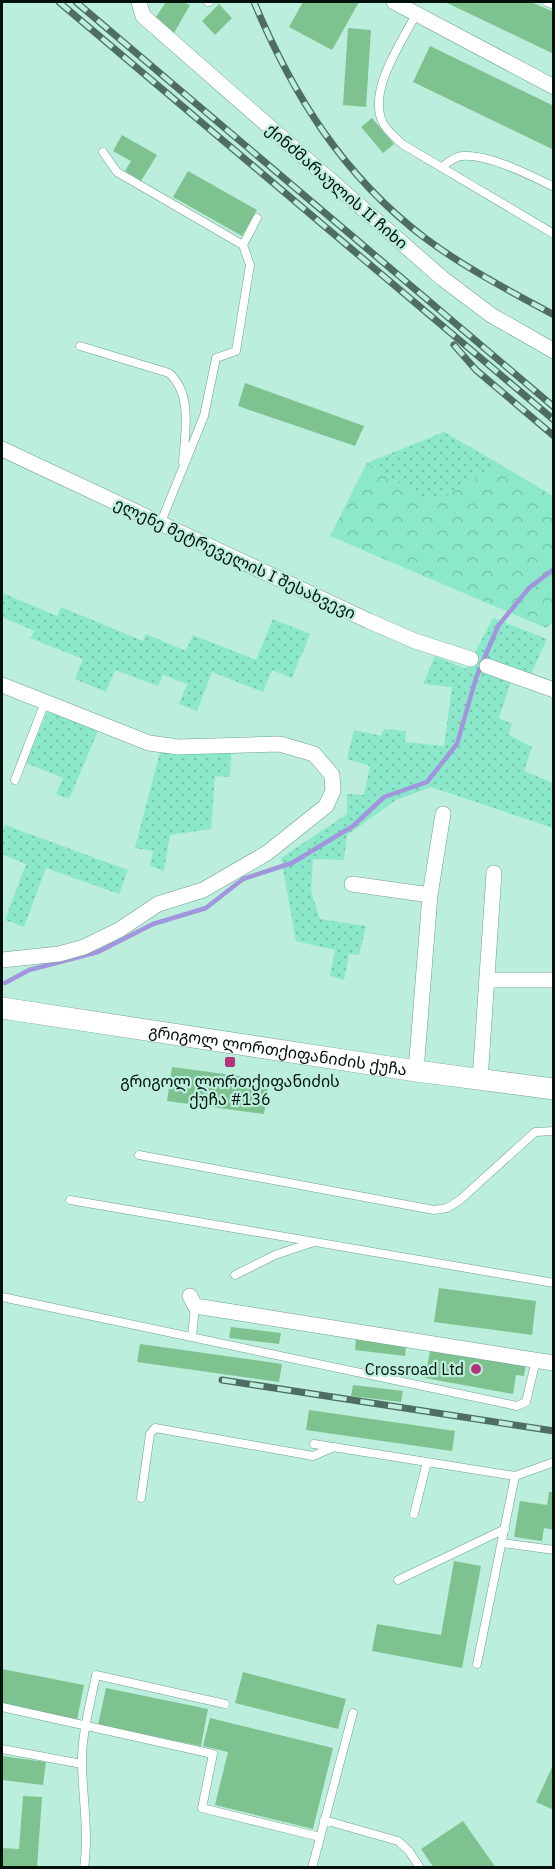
<svg xmlns="http://www.w3.org/2000/svg" width="555" height="1869" font-family="'IBM Plex Sans','Noto Sans Georgian',sans-serif">
	<style>
		.green { fill: url(#green-dots) }
		.forest { fill: url(#forest-crowns) }
		.lines { fill: none; stroke-linecap: round; stroke-linejoin: round }
		.stream { stroke: #a196dd; stroke-width: 4.5 }
		.building { fill: #7ec38f }
		.lane-casing { stroke: #6fa08f; stroke-width: 9 }
		.street-casing { stroke: #6fa08f; stroke-width: 16 }
		.secondary-casing { stroke: #6fa08f; stroke-width: 22 }
		.lane { stroke: #fff; stroke-width: 8 }
		.street { stroke: #fff; stroke-width: 15 }
		.secondary { stroke: #fff; stroke-width: 21 }
		.rail-casing { stroke: #4f6d62; stroke-width: 7 }
		.rail { stroke: #bbeedc; stroke-width: 4.5; stroke-dasharray: 14; stroke-linecap: butt }
		.poi-dot { fill: #b6337b; stroke: #bbeedc; stroke-width: 2 }
		.labels { text-anchor: middle; dominant-baseline: central; stroke-width: 4.5; stroke-linejoin: round; paint-order: stroke }
		.street-label { font-size: 16px; fill: #01110b; stroke: #bbeedc }
		.poi-label { font-size: 16px; fill: #01110b; stroke: #bbeedc }
	</style>
	<defs>
		<pattern id="green-dots" width="8" height="8" patternUnits="userSpaceOnUse" patternTransform="scale(1.5)"><rect width="8" height="8" fill="#8be8ca"/><path d="M2 2h.1M6 6h.1" fill="none" stroke="#76c6ac" stroke-width="1.8" stroke-linecap="round"/></pattern>
		<pattern id="forest-crowns" width="20" height="18" patternUnits="userSpaceOnUse" patternTransform="scale(1.5)"><rect width="20" height="18" fill="#8be8ca"/><path d="M2 6a3 3 0 1 1 6 0M12 15a3 3 0 1 1 6 0" fill="none" stroke="#76c6ac"/></pattern>
	</defs>
	<rect width="100%" height="100%" fill="#bbeedc"/>
	<path class="green" d="M444 432 498 463 442 499 422 498 367 463Z
		M2 593 57 616 61 607 143 641 146 634 186 651 193 635 256 660 273 619 310 634 292 678 272 670 263 692 212 672 197 711 179 704 187 684 163 675 158 686 115 670 106 692 75 679 83 659 30 638 35 631 2 617Z
		M493 618 547 639 530 676 515 669 499 718 512 724 509 735 532 747 524 771 553 783V828L431 787 396 800 347 835 344 860 313 859 311 891 320 919 366 926 359 955 349 954 344 980 330 976 335 950 296 941 281 858 347 814V794L364 795 370 766 347 759 354 730 381 736 384 729 406 731 405 742 444 746 452 687 423 684 435 656 466 669Z
		M48 710 98 731 69 799 56 794 63 778 26 763Z
		M231 750 230 777 215 776 211 829 170 835 164 871 150 866 153 851 135 848 160 752Z
		M5 825 128 870 119 894 46 868 24 927 5 920 26 864 2 854V834Z"/>
	<path class="forest" d="M367 463 422 498 442 499 498 463 553 496V622L546 628 330 536Z"/>
	<g class="lines">
		<path class="stream" d="M5 983 29 970 98 952 153 924 206 908 243 879 292 863 353 826 384 797 427 782 457 744 476 678 498 626 529 588 554 569"/>
	</g>
	<path class="building" d="M166 2H183L190 5 174 33 156 17Z
		M303 2H359L332 50 289 27Z
		M445 2H531L554 12V54Z
		M219 4 232 18 215 35 202 21Z
		M348 28 371 30 366 107 343 105Z
		M430 46 554 106V150L413 82Z
		M372 118 394 144 383 153 361 127Z
		M122 135 157 155 141 181 125 171 131 161 113 151Z
		M188 171 257 210 242 236 173 197Z
		M245 383 364 426 355 446 238 406Z
		M172 1067 269 1080 264 1114 167 1101Z
		M439 1288 536 1301 532 1335 434 1322Z
		M231 1327 281 1333 279 1344 229 1338Z
		M356 1339 406 1345 405 1356 355 1350Z
		M140 1344 282 1364 279 1382 137 1362Z
		M431 1346 526 1363 524 1376 516 1375 513 1394 425 1378Z
		M353 1385 403 1391 401 1402 351 1396Z
		M309 1410 455 1431 452 1451 306 1430Z
		M549 1492H554V1530L544 1528 542 1541 514 1537 520 1501 547 1505Z
		M454 1561 481 1566 462 1668 372 1651 377 1624 441 1635Z
		M2 1669 84 1685 77 1720 2 1705Z
		M243 1672 346 1699 338 1729 235 1703Z
		M106 1688 208 1709 201 1746 98 1725Z
		M210 1718 333 1748 313 1829 215 1805 228 1752 203 1746Z
		M2 1756 46 1762 43 1785 2 1780Z
		M554 1763V1810L536 1802Z
		M23 1796 42 1797 37 1868H2V1848L19 1849Z
		M463 1821 496 1868H434L421 1849Z"/>
	<g class="lines">
		<g class="lane-casing">
			<path id="lane" d="M208 2H209
				M547 2 554 5
				M416 14C401 44 367 91 383 123 387 131 396 138 402 144L554 234
				M103 152 117 172 243 245
				M442 167C447 163 456 156 462 156 489 154 530 175 554 187
				M80 346 169 373C193 394 185 433 183 462
				M161 522 204 416 216 358 236 351 250 265 243 245 257 218
				M15 780 45 702
				M139 1155 434 1210 447 1208 460 1200 535 1132 554 1131
				M70 1200 554 1283
				M235 1275 275 1255 314 1242
				M2 1297 517 1406 526 1402 536 1360
				M192 1337 195 1306
				M314 1444 515 1476 554 1462
				M141 1498 150 1434 155 1428 313 1456 334 1447
				M414 1514 427 1462
				M502 1543 554 1550
				M398 1580 505 1529
				M477 1664 515 1476
				M2 1707 213 1754 202 1808 320 1837
				M2 1749 82 1764
				M324 1820 398 1841 409 1851 420 1868
				M84 1868C89 1834 83 1800 82 1766 81 1736 90 1705 96 1675L225 1704
				M312 1868 353 1713"/>
		</g>
		<g class="street-casing">
			<path id="street" d="M139 2 143 16 442 278 491 315 554 351
				M394 2 554 87
				M2 449 369 621 415 641 471 659
				M487 666 554 690
				M2 685 149 743 178 747 280 744 314 754 332 775 333 791 326 806 267 853 203 890 158 904 119 930 84 947 59 954 2 960
				M352 884 430 895
				M489 980H554
				M416 1071 430 895 443 814
				M480 1080 494 873
				M190 1296 195 1306 553 1363"/>
		</g>
		<g class="secondary-casing">
			<g id="secondary">
				<path id="s1" d="M2 1008 416 1071 554 1089"/>
			</g>
		</g>
		<use href="#lane" class="lane"/>
		<use href="#street" class="street"/>
		<use href="#secondary" class="secondary"/>
		<g class="rail-casing">
			<path id="rail" d="M59 2 554 420
				M76 2 554 407
				M254 2C293 95 343 176 425 238 465 268 510 291 554 315
				M454 345 476 370 554 436
				M222 1380 554 1431"/>
		</g>
		<use href="#rail" class="rail"/>
	</g>
	<g class="poi-dot">
		<rect x="224" y="1056" width="12" height="12" rx="3"/>
		<circle cx="476" cy="1369" r="6"/>
	</g>
	<g class="labels">
		<g class="street-label">
			<text transform="translate(337 186) rotate(41)">ქინძმარაულის II ჩიხი</text>
			<text transform="translate(235 558) rotate(25)">ელენე მეტრეველის I შესახვევი</text>
			<text stroke="none"><textPath href="#s1" startOffset="279">გრიგოლ ლორთქიფანიძის ქუჩა</textPath></text>
		</g>
		<g class="poi-label">
			<text x="230" y="1081">გრიგოლ ლორთქიფანიძის<tspan x="230" dy="18">ქუჩა #136</tspan></text>
			<text x="464" y="1369" text-anchor="end">Crossroad Ltd</text>
		</g>
	</g>
	<rect width="555" height="1869" fill="none" stroke="#01110b" stroke-width="6"/>
</svg>
